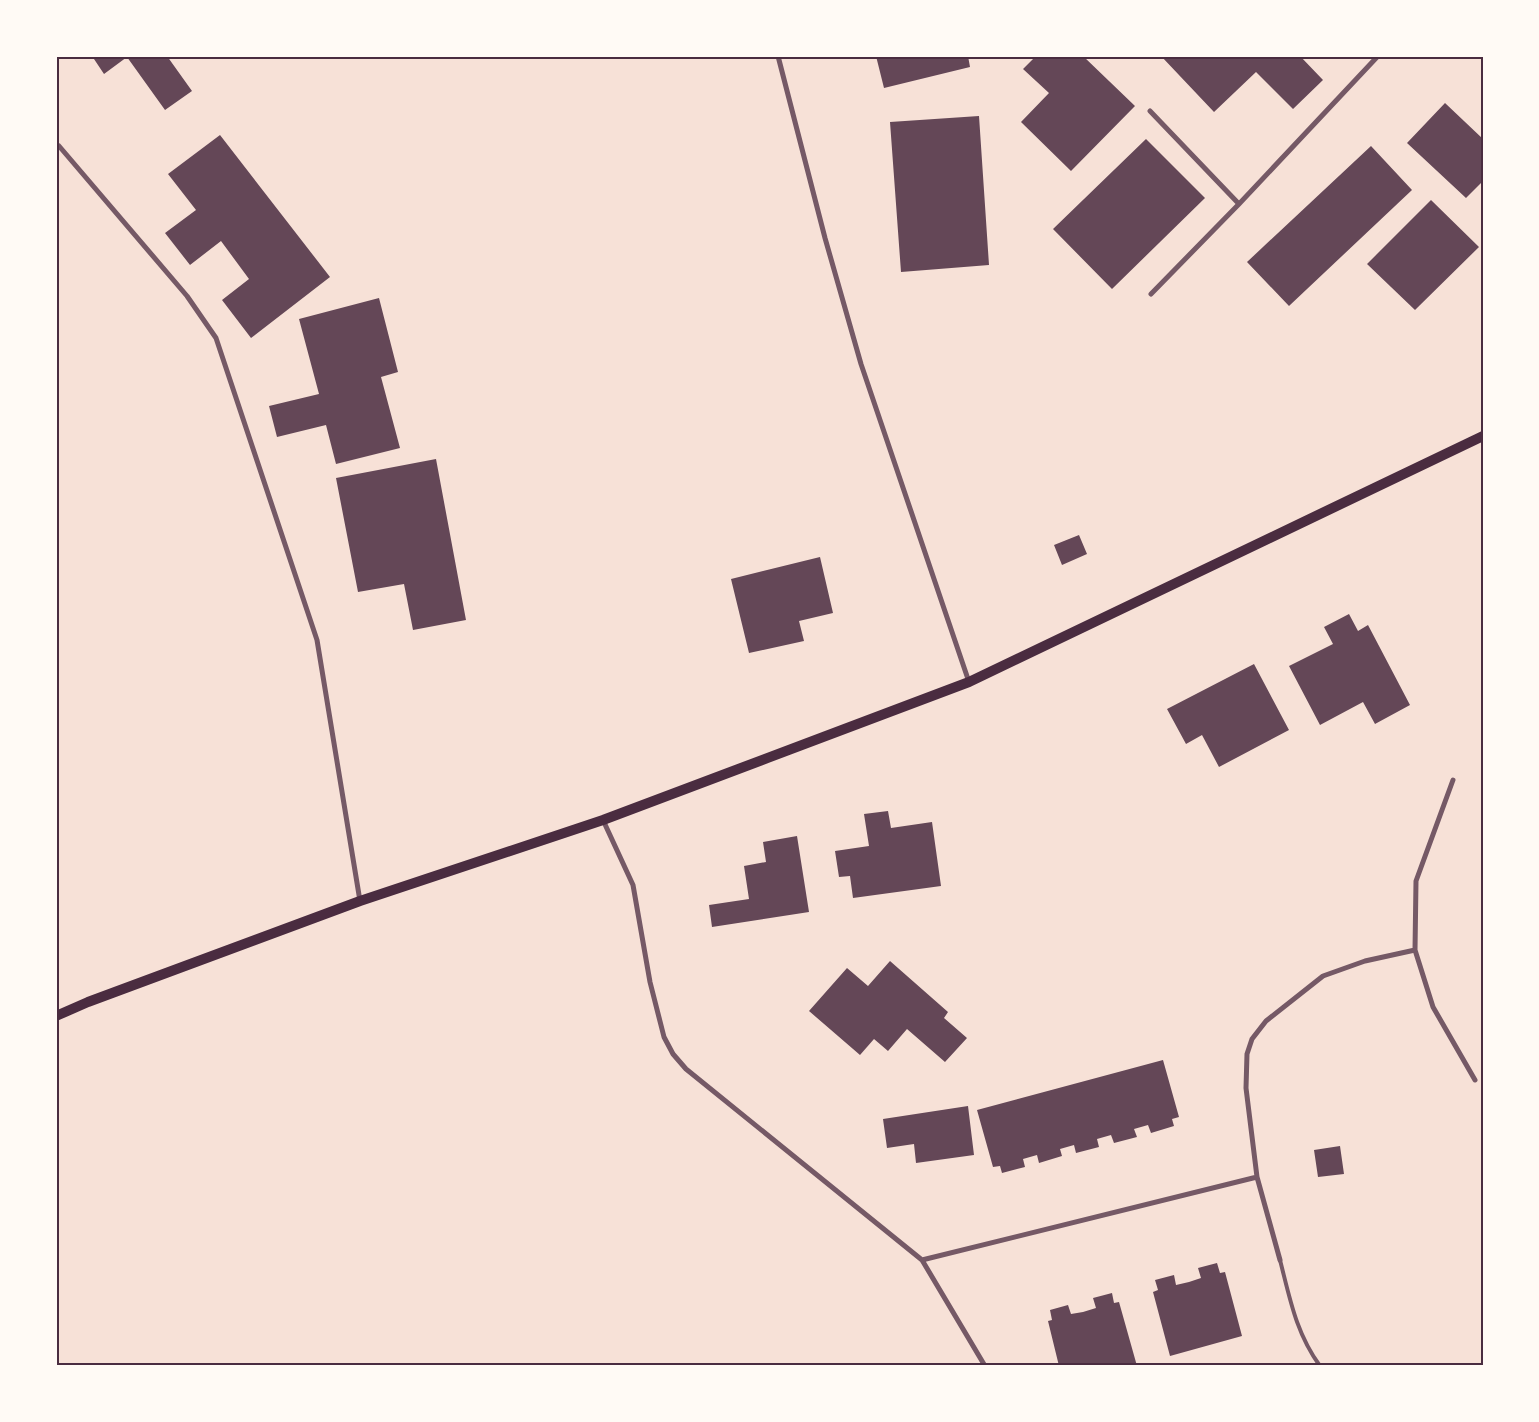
<svg xmlns="http://www.w3.org/2000/svg" width="1539" height="1422" font-family="Ubuntu,sans-serif">
	<style>
		.building { fill: #644757 }
		.lines { fill: none; stroke-linecap: round; stroke-linejoin: round }
		.service { stroke: #755966; stroke-width: 4 }
		.minor { stroke: #755966; stroke-width: 5 }
		.secondary { stroke: #4a2c40; stroke-width: 10 }
		.neatline { fill: none; stroke: #4a2c40; stroke-width: 2 }
	</style>
	<rect width="100%" height="100%" fill="#f7e1d7"/>
	<path class="building" d="M92 56H167L192 91 165 110 127 57 104 74Z
		M876 56H968L970 67 884 88Z
		M1036 56H1083L1135 106 1071 171 1021 122 1049 93 1023 69Z
		M1161 56H1300L1323 80 1293 109 1256 72 1214 112Z
		M1445 103 1483 139V181L1466 198 1407 143Z
		M979 116 989 265 901 272 890 122Z
		M220 135 330 277 251 338 222 300 249 279 221 241 190 265 165 233 196 210 168 174Z
		M1146 139 1205 198 1112 289 1053 229Z
		M1371 146 1412 190 1289 306 1247 262Z
		M1431 200 1479 247 1415 310 1367 264Z
		M379 298 398 372 381 377 400 448 336 464 326 425 277 437 269 406 319 394 299 319Z
		M436 459 466 620 413 630 404 584 358 592 336 478Z
		M1079 535 1087 554 1062 565 1054 545Z
		M820 557 833 613 799 621 804 641 749 653 731 579Z
		M1349 614 1358 631 1368 625 1410 705 1375 724 1363 702 1320 725 1289 666 1333 644 1324 627Z
		M1254 664 1289 730 1219 767 1202 735 1186 744 1167 709Z
		M888 811 891 828 932 822 941 886 853 898 850 876 839 877 835 851 869 846 864 814Z
		M797 836 809 912 712 927 709 905 749 899 744 866 766 862 763 842Z
		M890 961 948 1012 944 1018 967 1038 945 1062 907 1029 888 1051 874 1039 860 1055 809 1011 847 968 868 986Z
		M1163 1060 1179 1117 1172 1119 1174 1126 1151 1133 1148 1125 1134 1129 1137 1137 1114 1143 1111 1135 1097 1139 1099 1147 1076 1153 1074 1145 1060 1149 1062 1156 1039 1163 1037 1155 1023 1159 1025 1167 1002 1173 1000 1166 993 1167 977 1110Z
		M968 1106 974 1155 916 1163 914 1144 887 1148 883 1119Z
		M1340 1146 1344 1174 1318 1177 1314 1150Z
		M1217 1263 1220 1273 1225 1272 1242 1336 1170 1356 1153 1292 1158 1290 1155 1280 1174 1275 1176 1285 1189 1282 1201 1278 1198 1268Z
		M1112 1293 1114 1303 1119 1302 1137 1366H1059L1048 1321 1052 1320 1050 1310 1068 1305 1071 1314 1083 1312 1096 1308 1093 1298Z"/>
	<g class="lines">
		<path class="service" d="M1280 1260C1290 1299 1296 1333 1320 1366"/>
		<path class="minor" d="M778 56 825 238 861 364 969 682
			M1150 111 1239 204
			M59 146 187 296 216 338 317 640 360 901
			M1151 294 1239 204 1378 56
			M1453 780 1416 881 1415 950 1433 1007 1475 1080
			M603 820 633 885 650 982 664 1037 673 1054 686 1069 922 1260 985 1366
			M922 1260 1257 1177
			M1280 1260 1257 1177 1246 1088 1247 1054 1252 1039 1266 1021 1323 976 1365 961 1415 950"/>
		<path class="secondary" d="M56 1016 88 1002 360 901 603 820 969 682 1483 436"/>
	</g>
	<rect width="1539" height="1422" fill="none" stroke="#fffaf5" stroke-width="115"/>
	<rect x="58" y="58" width="1424" height="1306" class="neatline"/>
</svg>
